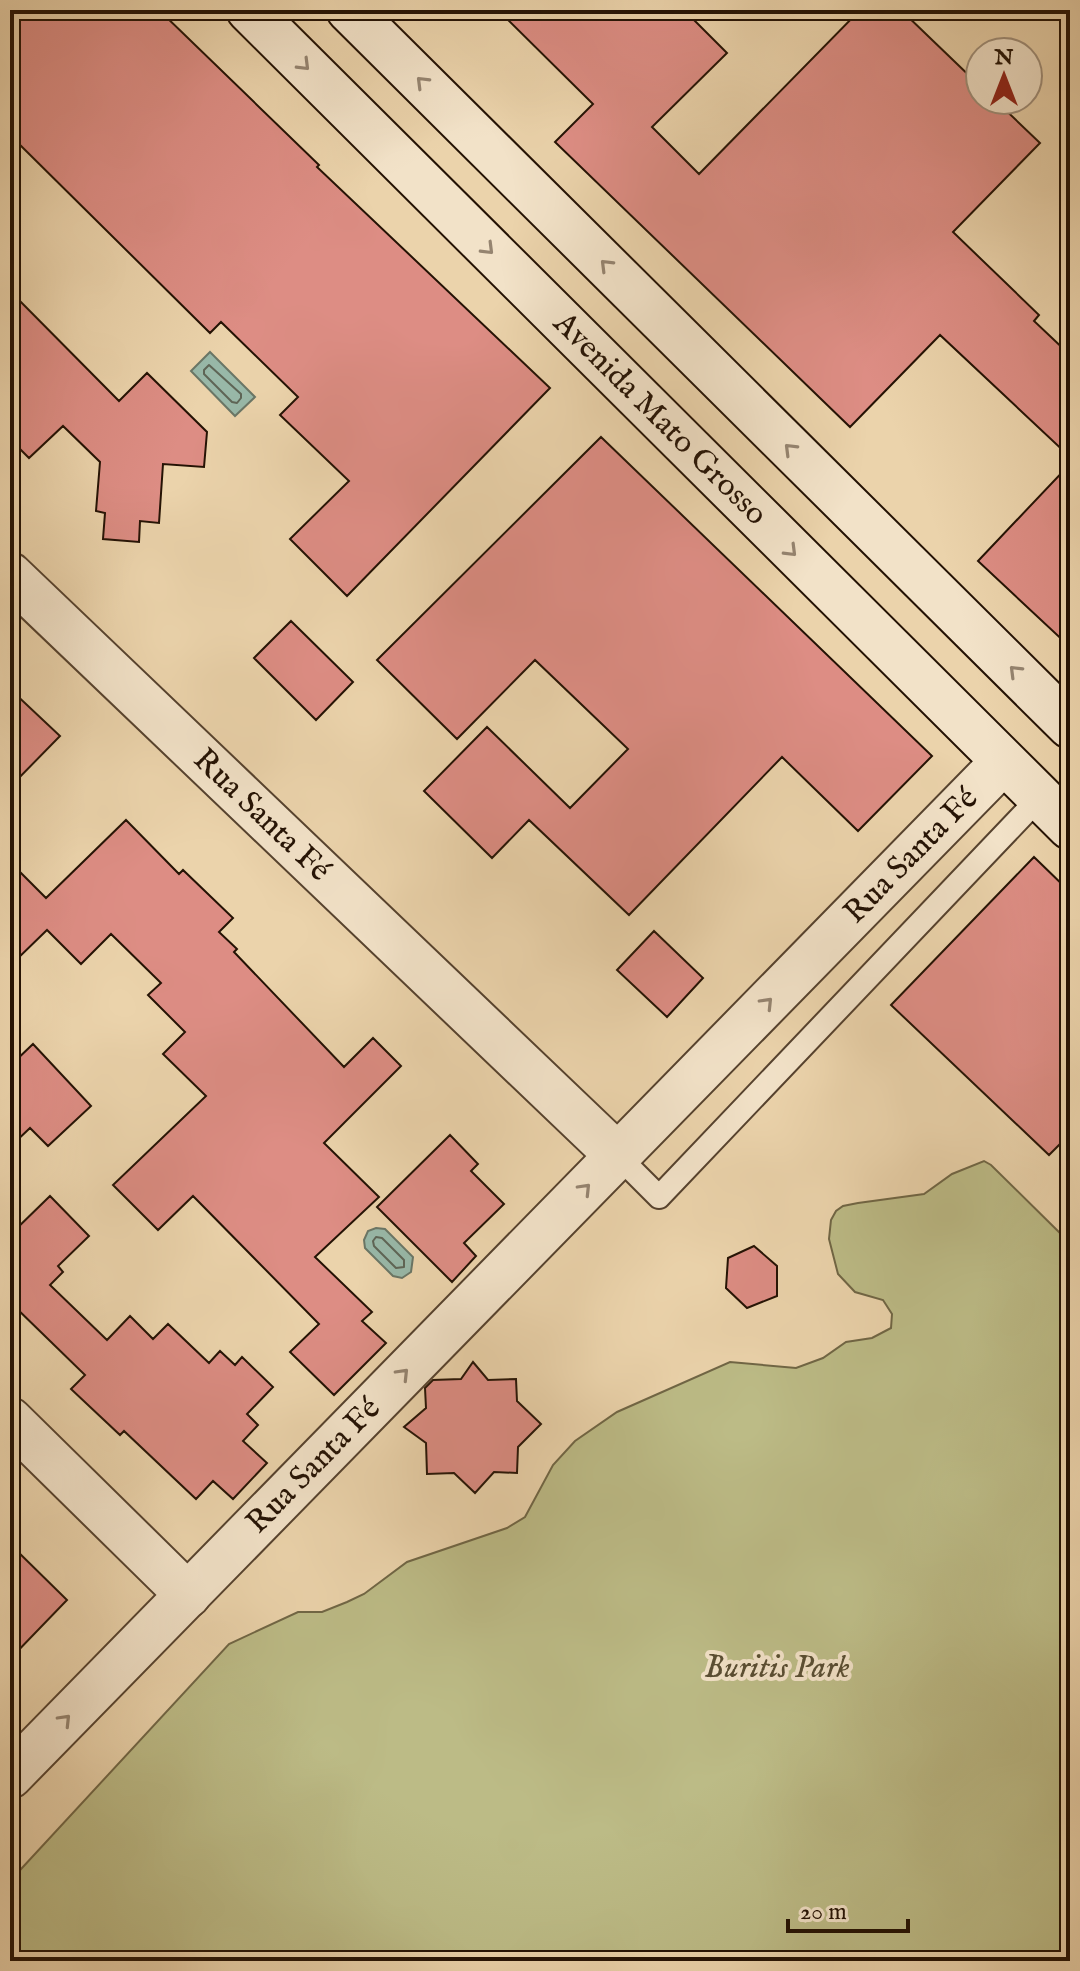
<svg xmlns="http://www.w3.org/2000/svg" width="1080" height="1971" font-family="'IM FELL English',serif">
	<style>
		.green { fill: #bcbb86; stroke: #706645; stroke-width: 2 }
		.water { fill: #98b8a8; stroke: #6a7666; stroke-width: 2 }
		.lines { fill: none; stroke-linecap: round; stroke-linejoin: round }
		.shore { stroke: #5e6556; stroke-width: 2 }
		.building { fill: #dd8d84; stroke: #241204; stroke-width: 2 }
		.lane-casing { stroke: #56422e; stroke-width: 26 }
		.street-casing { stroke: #56422e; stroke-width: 48 }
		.secondary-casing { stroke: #241204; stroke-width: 48 }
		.lane { stroke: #f2e2c8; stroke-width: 22 }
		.street { stroke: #f2e2c8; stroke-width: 44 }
		.secondary { stroke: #f2e2c8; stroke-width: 44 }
		.oneway { stroke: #958470 }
		.labels { text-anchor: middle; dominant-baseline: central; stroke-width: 8; stroke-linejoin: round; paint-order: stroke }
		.street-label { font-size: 32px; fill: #241204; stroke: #f2e2c8 }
		.park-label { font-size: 32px; font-style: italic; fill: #594d32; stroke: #f2e2c8 }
	</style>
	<rect width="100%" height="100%" fill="#ebd3ab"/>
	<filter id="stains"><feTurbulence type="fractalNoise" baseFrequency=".0025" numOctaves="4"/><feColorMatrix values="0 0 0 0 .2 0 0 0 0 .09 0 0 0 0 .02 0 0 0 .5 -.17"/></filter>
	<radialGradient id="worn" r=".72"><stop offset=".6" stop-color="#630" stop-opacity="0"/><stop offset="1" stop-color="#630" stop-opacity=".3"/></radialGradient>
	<path class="green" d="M984 1161 991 1165 1070 1243V1961H10V1881L229 1644 298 1612H322L347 1602 364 1594 407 1562 507 1528 525 1517 553 1465 575 1441 617 1412 730 1362 796 1368 823 1358 846 1342 872 1338 891 1328 892 1314 883 1300 855 1292 838 1274 829 1239 831 1220 836 1211 843 1206 858 1203 924 1194 952 1174Z"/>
	<path class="water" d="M210 352 255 397 235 416 191 371Z
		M376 1228 385 1229 413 1257 411 1272 402 1278 393 1276 365 1248 364 1240 368 1231Z"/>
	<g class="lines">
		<path class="shore" d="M209 365 241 394V398L237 403 232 402 204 374V370Z
			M376 1237 382 1238 404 1260V1267L396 1268 374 1246 373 1241Z"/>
	</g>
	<path class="building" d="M10 10H159L319 165 317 167 550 388 347 596 290 539 349 481 280 415 298 397 221 322 210 333 10 135Z
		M498 10H684L727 53 652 127 699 174 860 10H901L980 86V100H995L1040 143 953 232 1039 315 1034 321 1070 355V457L940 335 850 427 555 142 593 104Z
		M10 291 119 401 147 373 207 432 204 467 163 464 159 523 140 521 139 542 103 539 105 513 96 511 100 462 63 426 29 458 10 439Z
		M601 437 932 756 858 831 782 757 629 915 529 820 492 858 424 791 487 727 570 808 628 749 535 660 457 739 377 660Z
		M1070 464V647L978 561Z
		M291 621 353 682 316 720 254 658Z
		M10 689 60 736 10 787Z
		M126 820 179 874 183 870 233 918 219 932 237 949 234 952 344 1067 373 1038 401 1066 324 1143 379 1197 315 1257 372 1312 362 1321 386 1343 334 1395 290 1352 319 1324 193 1196 158 1230 113 1185 206 1096 163 1054 185 1032 148 995 161 983 111 934 81 964 47 930 10 966V862L46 898Z
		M1034 857 1070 892V1134L1049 1155 891 1005Z
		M654 931 703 978 667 1017 617 970Z
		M33 1044 91 1106 48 1146 30 1128 10 1147V1066Z
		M450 1135 478 1164 471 1171 504 1204 464 1243 476 1256 452 1282 377 1207Z
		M50 1196 89 1236 58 1266 63 1272 50 1285 107 1340 130 1316 153 1339 168 1324 209 1363 220 1351 235 1365 242 1357 273 1387 247 1414 258 1425 243 1441 267 1463 233 1499 213 1481 196 1499 124 1431 120 1435 71 1389 85 1375 10 1302V1235Z
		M754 1246 777 1266V1296L747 1308 726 1288 728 1258Z
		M473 1362 488 1380 516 1379 517 1401 541 1424 518 1447 517 1473 494 1472 475 1493 454 1473 427 1474 426 1443 404 1427 426 1408 425 1388 433 1380 461 1379Z
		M10 1544 67 1600 10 1659Z"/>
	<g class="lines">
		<g class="lane-casing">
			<path id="lane" d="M617 1155 659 1197 1040 797"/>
		</g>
		<g class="street-casing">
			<g id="street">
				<path id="s1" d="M10 575 617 1155"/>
				<path d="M10 1420 188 1595"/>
				<path id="s2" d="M10 1776 1003 762"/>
			</g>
		</g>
		<g class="secondary-casing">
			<g id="secondary">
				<path id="s3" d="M249 10 1070 827"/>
				<path d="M349 10 1070 726"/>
			</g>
		</g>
		<use href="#lane" class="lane"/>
		<use href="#street" class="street"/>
		<use href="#secondary" class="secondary"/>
	</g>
	<defs><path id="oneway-chevron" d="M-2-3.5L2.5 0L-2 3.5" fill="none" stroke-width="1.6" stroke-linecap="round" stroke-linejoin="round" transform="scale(2)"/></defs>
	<g class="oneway">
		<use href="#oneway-chevron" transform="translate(304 65) rotate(45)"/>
		<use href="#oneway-chevron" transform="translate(422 82) rotate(-135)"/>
		<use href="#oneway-chevron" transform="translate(488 249) rotate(45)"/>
		<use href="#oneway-chevron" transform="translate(606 265) rotate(-135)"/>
		<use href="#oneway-chevron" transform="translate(790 449) rotate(-135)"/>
		<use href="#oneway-chevron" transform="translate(791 551) rotate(45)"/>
		<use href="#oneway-chevron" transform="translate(1015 671) rotate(-135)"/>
		<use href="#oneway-chevron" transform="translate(767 1003) rotate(-46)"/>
		<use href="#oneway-chevron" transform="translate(585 1189) rotate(-46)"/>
		<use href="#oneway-chevron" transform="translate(403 1374) rotate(-46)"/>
		<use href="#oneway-chevron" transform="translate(65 1720) rotate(-46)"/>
	</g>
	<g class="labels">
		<g class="street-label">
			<text stroke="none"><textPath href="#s3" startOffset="580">Avenida Mato Grosso</textPath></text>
			<text stroke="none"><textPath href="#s1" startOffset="348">Rua Santa Fé</textPath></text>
			<text stroke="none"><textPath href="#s2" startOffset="1288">Rua Santa Fé</textPath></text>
			<text stroke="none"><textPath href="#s2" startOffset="434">Rua Santa Fé</textPath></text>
		</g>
		<g class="park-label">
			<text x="777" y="1668">Buritis Park</text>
		</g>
	</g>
	<rect width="1080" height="1971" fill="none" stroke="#ebd3ab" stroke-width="40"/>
	<rect x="12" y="12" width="1056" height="1947" fill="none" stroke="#241204" stroke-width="4"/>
	<rect x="20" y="20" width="1040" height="1931" fill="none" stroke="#241204" stroke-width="2"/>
	<g transform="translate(1004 76)"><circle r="38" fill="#f2e2c8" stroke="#a08f7a" stroke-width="2"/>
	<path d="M0-6L14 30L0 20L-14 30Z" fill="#8f2418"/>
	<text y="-12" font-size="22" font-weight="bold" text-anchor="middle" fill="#241204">N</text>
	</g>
	<path d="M788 1919v12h120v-12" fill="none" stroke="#241204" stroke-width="4"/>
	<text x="800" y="1919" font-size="24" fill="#241204" stroke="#f2e2c8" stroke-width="6" paint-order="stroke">20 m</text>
	<rect width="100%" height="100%" filter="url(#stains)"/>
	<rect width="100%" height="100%" fill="url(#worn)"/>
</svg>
